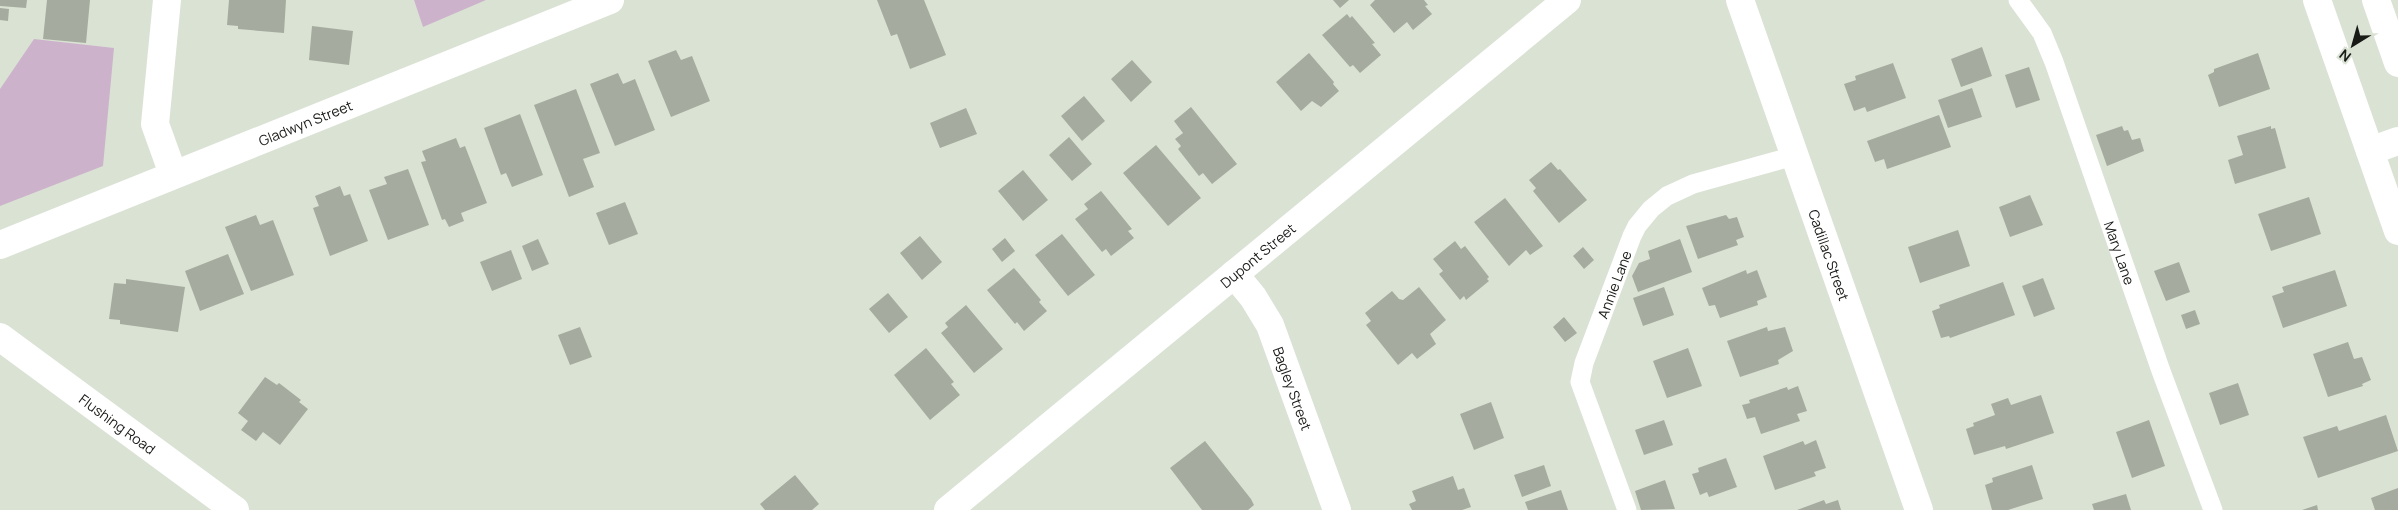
<svg xmlns="http://www.w3.org/2000/svg" width="2398" height="510" font-family="Manrope,sans-serif">
	<style>
		.green { fill: #ccb3cb }
		.building { fill: #a5ac9f }
		.lines { fill: none; stroke-linecap: round; stroke-linejoin: round }
		.service { stroke: #fff; stroke-width: 19 }
		.minor { stroke: #fff; stroke-width: 28 }
		.tertiary { stroke: #fff; stroke-width: 28 }
		.secondary { stroke: #fff; stroke-width: 28 }
		.labels { text-anchor: middle; dominant-baseline: central; stroke-width: 4; stroke-linejoin: round; paint-order: stroke }
		.street-label { font-size: 14px; fill: #181a16; stroke: #dae2d4 }
	</style>
	<rect width="100%" height="100%" fill="#dae2d4"/>
	<path class="green" d="M414 0H486L423 27Z
		M34 39 114 48 103 166 0 206V89Z"/>
	<path class="building" d="M0 0H27L26 8 0 6Z
		M47 0H90L86 43 43 39Z
		M229 0H286L284 33 238 29V26L227 25Z
		M877 0H924L946 55 910 69 897 34 891 36Z
		M1333 0H1349L1340 8Z
		M1375 0H1424L1428 5 1425 6 1432 14 1413 30 1407 22 1394 33 1370 5Z
		M0 8 9 9 8 21 0 20Z
		M1347 14 1350 18 1352 16 1375 43 1372 44 1381 55 1360 73 1353 65 1350 67 1322 35Z
		M312 26 353 31 349 65 309 60Z
		M1982 47 1992 76 1961 87 1951 59Z
		M676 50 681 60 692 56 710 101 671 117 648 61Z
		M1309 53 1334 82 1333 84 1339 91 1321 107 1312 101 1301 111 1276 82Z
		M2258 53 2270 89 2219 107 2208 75 2214 72V69Z
		M1132 60 1152 82 1131 102 1111 79Z
		M1893 63 1906 98 1867 112 1865 107 1854 111 1844 84 1856 80 1855 76Z
		M2029 67 2040 100 2016 108 2005 75Z
		M618 73 623 84 635 79 655 130 615 146 590 84Z
		M1972 88 1982 117 1948 128 1938 100Z
		M576 89 600 153 583 159 594 187 569 197 534 105Z
		M1084 96 1105 121 1082 141 1061 116Z
		M1191 107 1237 164 1212 184 1203 173 1199 176 1178 149 1181 146 1175 139 1183 133 1174 121Z
		M966 108 977 134 940 148 930 123Z
		M520 114 543 175 512 187 506 173 501 175 484 128Z
		M1939 115 1951 147 1887 169 1884 159 1875 162 1867 141Z
		M2122 126 2124 131 2128 130 2132 140 2140 138 2144 151 2107 166 2096 135Z
		M2271 126V129L2275 128 2286 168 2235 184 2228 160 2243 155 2237 136Z
		M1069 137 1092 164 1072 181 1049 155Z
		M456 138 460 148 465 146 487 203 461 213 464 221 449 227 445 219 442 220 421 162 426 161 422 151Z
		M1156 145 1201 198 1168 226 1123 173Z
		M1551 162 1558 170 1560 169 1587 200 1559 223 1533 191 1536 188 1529 180Z
		M408 169 429 225 388 240 369 190 387 184 384 177Z
		M1023 170 1048 200 1023 221 998 191Z
		M340 186 344 196 350 194 368 241 330 256 313 208 319 206 315 196Z
		M1101 191 1132 229 1128 231 1134 238 1111 256 1106 249 1102 252 1075 219 1088 209 1084 204Z
		M2030 195 2043 225 2010 237 1999 207Z
		M2309 197 2321 234 2271 251 2258 214Z
		M1505 198 1543 246 1530 255 1526 250 1509 266 1474 222Z
		M625 202 638 234 609 245 596 213Z
		M256 215 260 225 273 220 294 275 251 291 225 227Z
		M1726 215 1729 219 1737 217 1744 237 1736 240 1738 245 1698 259 1686 226Z
		M1958 230 1970 266 1920 283 1908 247Z
		M1062 234 1095 275 1068 296 1035 255Z
		M920 236 942 262 922 280 900 253Z
		M1005 238 1015 251 1002 262 992 249Z
		M538 239 549 264 532 271 522 246Z
		M1680 239 1692 272 1638 292 1632 276 1639 263 1650 259 1648 251Z
		M1455 241 1461 249 1465 246 1489 277 1487 279 1489 281 1466 300 1464 296 1460 300 1439 274 1443 271 1433 259Z
		M1583 247 1594 260 1584 269 1573 256Z
		M511 250 522 279 492 291 480 262Z
		M228 254 244 294 200 311 185 271Z
		M2179 262 2190 292 2166 301 2154 271Z
		M1014 268 1041 300 1039 302 1047 311 1024 331 1017 322 1015 324 987 290Z
		M1746 270 1747 274 1757 270 1767 297 1757 301 1758 305 1720 318 1715 305 1709 306 1702 288Z
		M2335 270 2347 306 2283 328 2272 296 2284 292 2282 287Z
		M2043 278 2055 309 2034 317 2022 286Z
		M126 279 185 287 178 332 120 324V320L109 319 114 283 126 284Z
		M2003 282 2015 315 1950 338 1949 336 1941 338 1932 311 1940 308 1939 305Z
		M1419 287 1446 320 1430 334 1436 344 1417 359 1412 353 1398 365 1366 325 1371 321 1365 313 1392 291 1399 299 1403 300Z
		M1664 287 1674 315 1643 326 1633 298Z
		M888 293 908 317 889 333 869 309Z
		M966 305 1003 349 974 373 941 333 948 327 945 323Z
		M2195 310 2200 324 2186 329 2181 315Z
		M1564 317 1577 333 1565 342 1553 327Z
		M580 327 592 357 570 365 558 335Z
		M1767 327 1768 331 1785 327 1793 351 1778 360 1779 364 1740 377 1727 341Z
		M2348 342 2354 359 2362 357 2371 380 2362 384 2363 386 2328 397 2313 354Z
		M926 348 954 382 951 384 960 395 930 420 894 375Z
		M1688 348 1702 386 1667 398 1653 361Z
		M265 377 277 385 279 383 301 400 299 402 308 409 280 445 263 432 256 441 241 430 248 421 238 413Z
		M2238 383 2249 415 2220 425 2209 393Z
		M1798 386 1807 411 1797 414 1800 421 1761 434 1755 417 1747 419 1742 405 1750 403 1749 400 1787 387 1788 390Z
		M2041 395 2054 433 2006 449 2005 446 1974 455 1966 429 1974 426 1973 423 1995 415 1991 404 2008 398 2011 405Z
		M1491 402 1504 438 1474 450 1460 414Z
		M2386 415 2398 451 2318 478 2303 437 2337 426 2339 431Z
		M1664 420 1673 445 1644 455 1635 430Z
		M2149 420 2165 466 2132 478 2116 432Z
		M1816 440 1826 468 1814 472 1816 476 1775 490 1763 456 1803 441 1805 445Z
		M1205 441 1251 499 1254 505 1248 510H1202L1170 468Z
		M1726 458 1737 487 1709 497 1707 492 1700 495 1692 474 1699 472 1698 468Z
		M1544 465 1551 486 1522 497 1514 475Z
		M2032 465 2043 499 2008 510H1992L1985 485 1993 482 1992 478Z
		M795 475 819 504 812 510H765L760 504Z
		M1453 476 1458 490 1464 488 1471 507 1462 510H1412L1409 504 1416 501 1412 491Z
		M1665 480 1675 509 1641 510 1635 491Z
		M2398 488V510H2375L2371 498Z
		M1561 490 1568 510H1528L1525 502Z
		M2126 494 2131 510H2094L2092 504Z
		M1824 500 1826 504 1838 500 1841 510H1797Z
		M2317 505 2318 510H2302Z"/>
	<g class="lines">
		<g class="service">
			<path id="s1" d="M2018 0 2042 33 2054 62 2161 371 2213 510"/>
			<path id="s2" d="M1627 510 1580 382 1584 363 1632 236 1637 226 1651 209 1667 196 1693 184 1794 156"/>
		</g>
		<g class="minor">
			<path d="M167 0 155 124 173 174"/>
			<path id="s3" d="M1740 0 1919 510"/>
			<path id="s4" d="M0 245 610 0"/>
			<path id="s5" d="M1234 274 1253 297 1270 325 1337 510"/>
		</g>
		<g class="tertiary">
			<path d="M2317 0 2398 231"/>
			<path d="M2376 0 2398 63"/>
			<path d="M2370 151 2398 141"/>
			<path id="s6" d="M948 510 1567 0"/>
		</g>
		<path class="secondary" id="s7" d="M0 337 235 510"/>
	</g>
	<g class="labels">
		<g class="street-label">
			<text stroke="none"><textPath href="#s4" startOffset="329">Gladwyn Street</textPath></text>
			<text stroke="none"><textPath href="#s1" startOffset="274">Mary Lane</textPath></text>
			<text stroke="none"><textPath href="#s6" startOffset="401">Dupont Street</textPath></text>
			<text stroke="none"><textPath href="#s3" startOffset="270">Cadillac Street</textPath></text>
			<text stroke="none"><textPath href="#s2" startOffset="240">Annie Lane</textPath></text>
			<text stroke="none"><textPath href="#s5" startOffset="130">Bagley Street</textPath></text>
			<text stroke="none"><textPath href="#s7" startOffset="146">Flushing Road</textPath></text>
		</g>
	</g>
	<g transform="translate(2353 45) rotate(217)" stroke="#dae2d4" stroke-width="4" paint-order="stroke">
	<path d="M0-4L9 19L0 12L-9 19Z" fill="#181a16"/>
	<text y="-8" font-size="14" font-weight="bold" text-anchor="middle" fill="#181a16">N</text>
	</g>
</svg>
